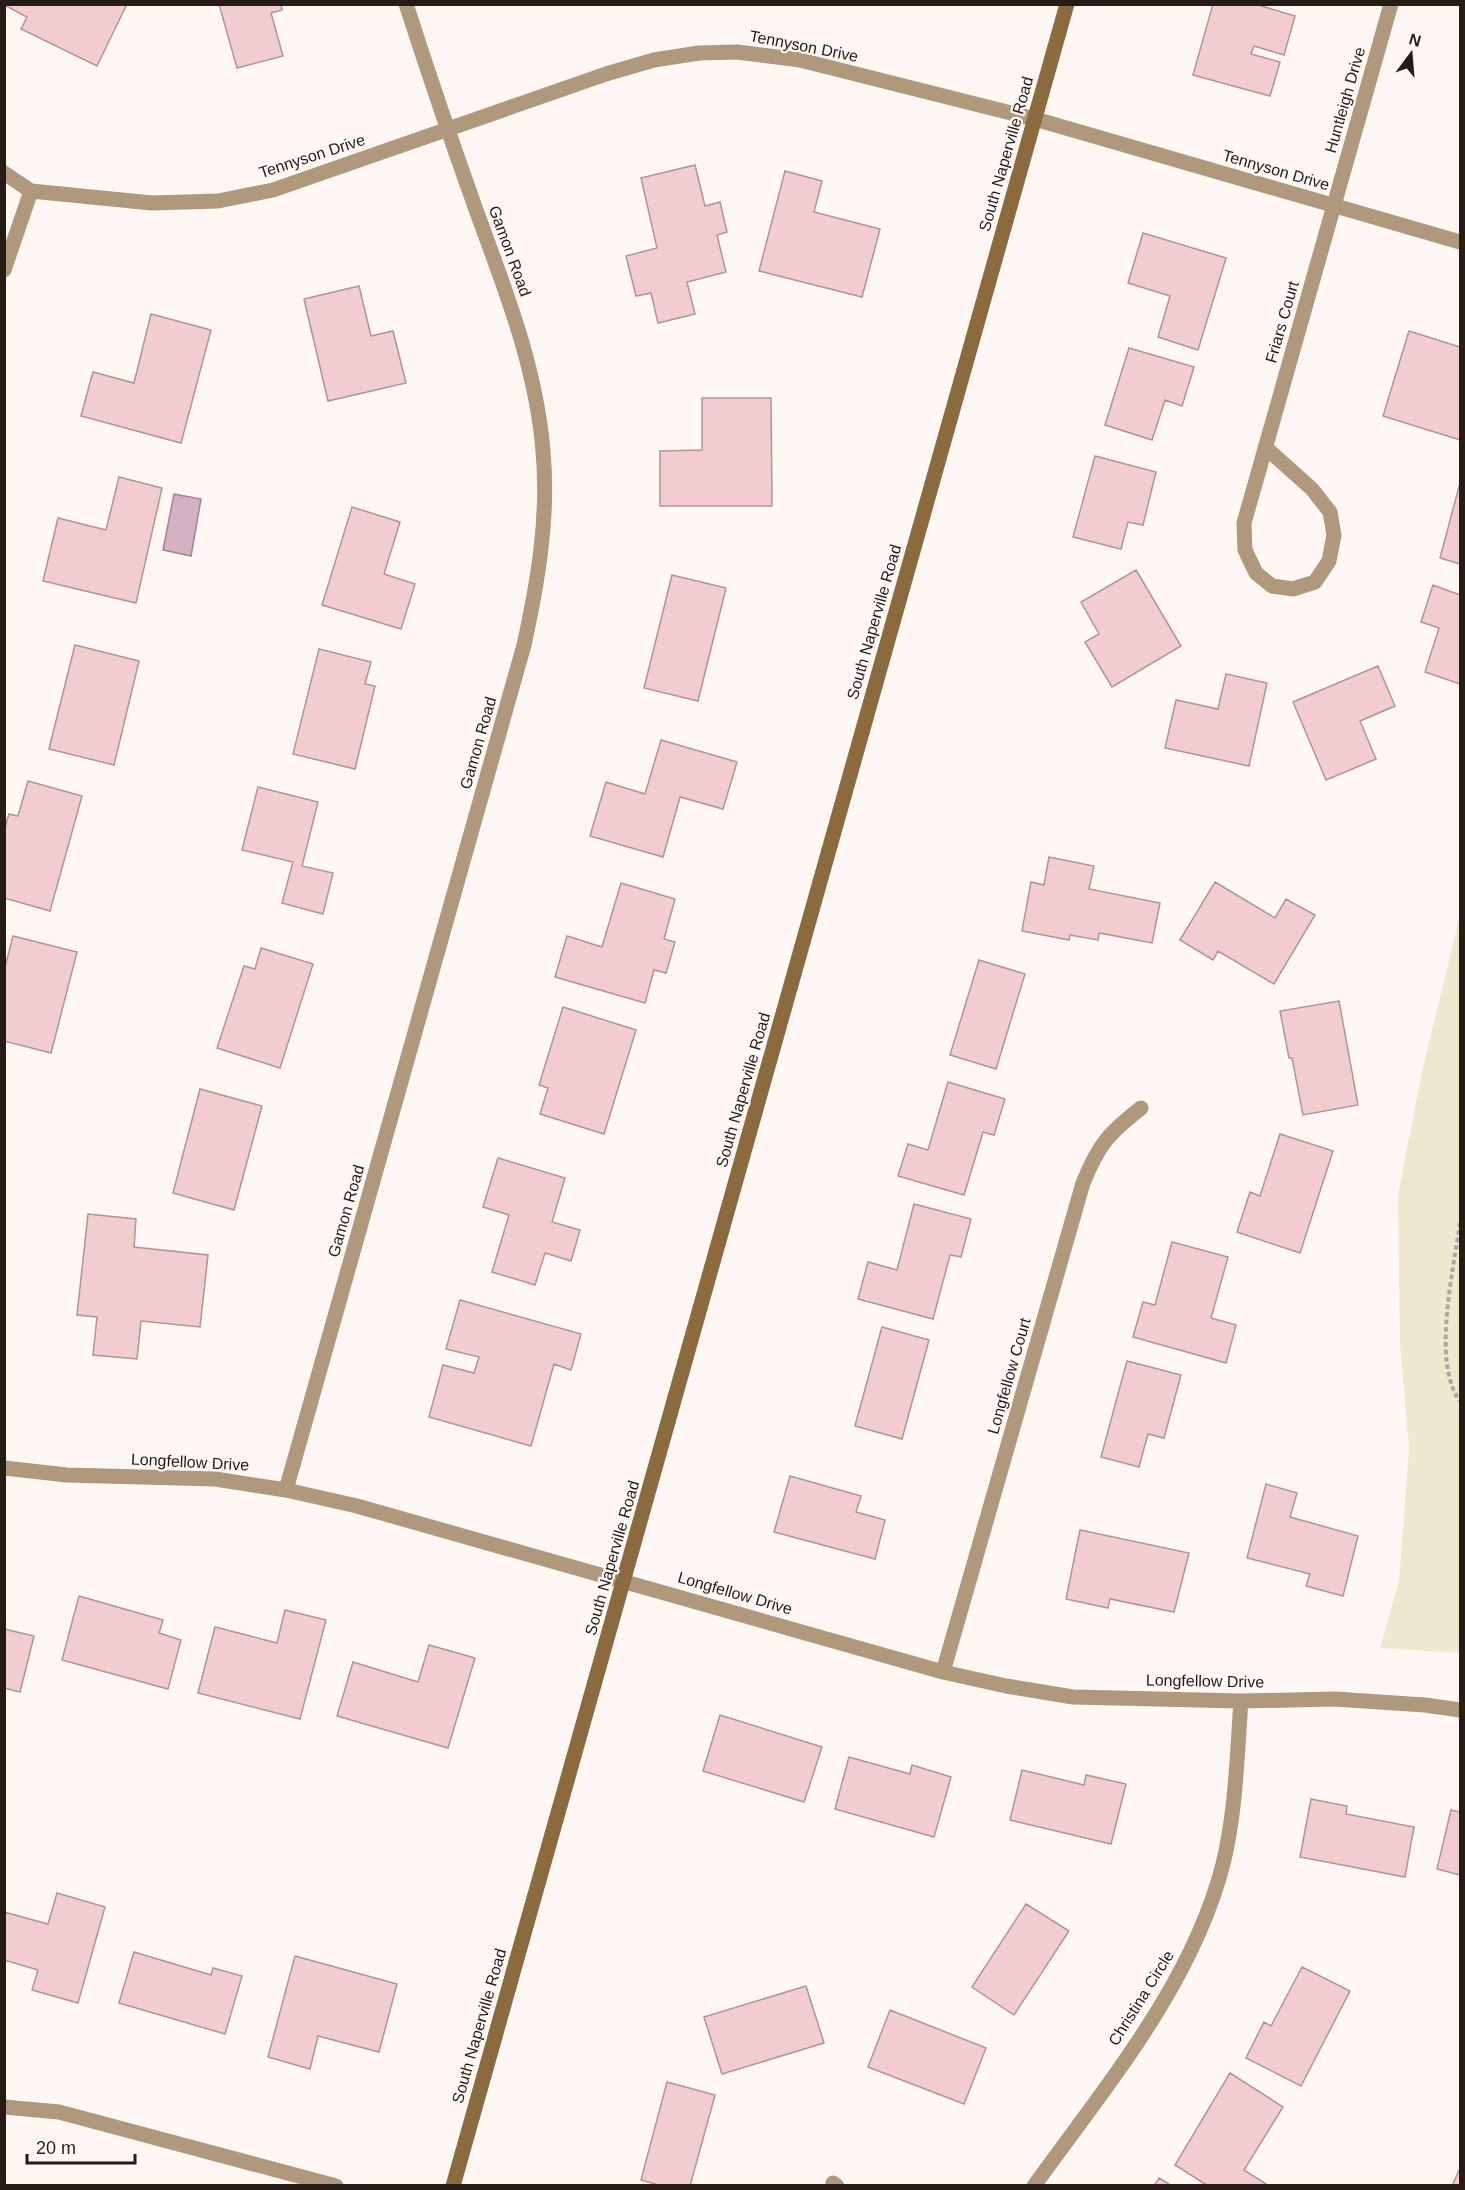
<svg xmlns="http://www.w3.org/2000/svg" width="1465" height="2190" font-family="Helvetica,sans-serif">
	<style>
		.green { fill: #ede9d1 }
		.water { fill: #d4b1c2; stroke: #a0848e; stroke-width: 1.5 }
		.building { fill: #f2cdce; stroke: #b59293; stroke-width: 1.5 }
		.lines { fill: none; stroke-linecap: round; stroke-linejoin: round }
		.path { stroke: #aea5a1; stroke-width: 4; stroke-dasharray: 4.5 3; stroke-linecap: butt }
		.street { stroke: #b0987c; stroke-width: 15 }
		.secondary { stroke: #8b6a40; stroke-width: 15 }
		.labels { text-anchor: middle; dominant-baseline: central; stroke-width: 4.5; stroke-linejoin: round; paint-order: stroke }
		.street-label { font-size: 16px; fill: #271b16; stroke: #fef7f4 }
	</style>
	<rect width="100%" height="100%" fill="#fef7f4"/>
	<path class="green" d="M1460 915V1653L1380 1648 1399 1581 1409 1449 1400 1343 1398 1195 1422 1072Z"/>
	<path class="water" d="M174 494 201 499 191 556 163 550Z"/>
	<path class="building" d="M6 4H127L97 66 21 29 27 17 6 6Z
		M219 4H281L282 10 271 13 283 56 237 68Z
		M1213 4H1255L1295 16 1284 55 1254 46 1251 54 1280 62 1270 96 1193 75Z
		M695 165 705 206 720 202 727 232 717 235 726 272 687 282 695 314 658 323 651 293 636 296 626 256 657 248 641 178Z
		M785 171 822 181 814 212 880 229 862 297 759 271Z
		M1143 233 1226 258 1198 350 1158 337 1170 296 1128 283Z
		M359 286 371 336 393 331 406 383 328 401 304 299Z
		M151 314 211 330 181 443 81 416 93 372 134 383Z
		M1409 331 1460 347V440L1383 416Z
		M1129 348 1194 367 1182 406 1165 400 1152 440 1105 425Z
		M702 398H771L772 506H660V451L702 450Z
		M1095 456 1156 472 1143 525 1128 522 1121 549 1073 537Z
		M119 477 162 488 136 603 43 581 58 518 106 530Z
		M1460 483V564L1440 558Z
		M352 507 400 522 384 574 415 584 401 629 322 605Z
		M1136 570 1181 646 1112 687 1085 642 1099 634 1081 602Z
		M672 575 726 588 698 701 644 688Z
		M1433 585 1460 595V684L1425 672 1439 628 1421 622Z
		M75 645 139 661 114 765 49 749Z
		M319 649 371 662 365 684 375 686 355 769 293 754Z
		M1378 666 1395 706 1360 721 1376 759 1326 780 1293 702Z
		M1226 674 1267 683 1249 766 1165 748 1176 700 1218 709Z
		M661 740 737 762 723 809 680 797 663 857 590 836 606 782 645 794Z
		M28 781 82 796 50 911 4 898V830L9 814 18 816Z
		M258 787 318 802 302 866 333 873 323 914 282 903 293 862 242 850Z
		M1049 857 1094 866 1089 889 1160 903 1152 943 1099 933 1098 940 1070 935 1069 940 1022 931 1031 882 1044 885Z
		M1215 882 1275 918 1286 899 1315 915 1274 984 1218 951 1213 960 1180 940Z
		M621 883 675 899 664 939 675 942 666 973 654 970 645 1003 555 977 567 936 602 947Z
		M13 936 77 952 51 1053 4 1041V971Z
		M261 948 313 964 280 1068 217 1048 244 966 255 969Z
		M979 960 1025 974 996 1069 950 1055Z
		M1339 1001 1358 1105 1303 1115 1292 1058H1289L1280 1011Z
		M563 1007 636 1030 604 1134 540 1114 548 1088 539 1085Z
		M948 1082 1005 1099 994 1135 983 1132 964 1195 898 1176 908 1144 928 1150Z
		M200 1089 262 1106 234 1210 173 1193Z
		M1280 1134 1333 1151 1300 1253 1237 1232 1250 1192 1260 1196Z
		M498 1158 565 1178 552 1222 580 1230 571 1261 545 1253 535 1285 492 1272 509 1215 483 1207Z
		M914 1204 971 1219 961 1257 950 1255 933 1319 858 1299 868 1262 897 1270Z
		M88 1214 136 1219 134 1247 208 1255 200 1327 141 1321 137 1359 93 1355 97 1317 77 1315Z
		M1172 1242 1228 1257 1211 1318 1236 1325 1226 1363 1133 1337 1143 1302 1155 1305Z
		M460 1300 581 1334 571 1370 554 1364 531 1446 429 1417 443 1365 474 1373 479 1357 446 1349Z
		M882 1327 929 1340 902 1439 855 1426Z
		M1127 1361 1181 1375 1164 1438 1148 1434 1139 1467 1101 1457Z
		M790 1476 861 1496 856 1512 885 1520 875 1559 774 1532Z
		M1266 1484 1297 1493 1290 1517 1358 1536 1343 1596 1306 1586 1310 1574 1247 1558Z
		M1080 1530 1189 1553 1174 1612 1110 1599 1108 1608 1066 1599Z
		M79 1596 163 1620 159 1633 181 1640 168 1689 62 1660Z
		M285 1610 326 1620 300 1719 198 1693 215 1627 277 1643Z
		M4 1629 34 1636 20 1692 4 1688Z
		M429 1645 475 1658 448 1748 337 1716 353 1662 418 1682Z
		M720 1715 822 1747 804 1802 703 1771Z
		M849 1757 910 1774 912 1765 951 1777 934 1837 835 1809Z
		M1022 1770 1084 1785 1086 1775 1126 1784 1111 1844 1010 1820Z
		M1311 1799 1347 1806 1346 1814 1414 1827 1405 1877 1300 1857Z
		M1451 1810 1460 1812V1875L1437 1869Z
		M57 1893 105 1907 78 2003 32 1990 38 1970 4 1960V1912L48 1924Z
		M1026 1904 1069 1931 1014 2015 972 1987Z
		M134 1952 211 1975 213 1968 242 1976 225 2034 119 2003Z
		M295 1956 397 1984 379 2052 318 2036 310 2069 268 2057Z
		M1302 1967 1350 1991 1301 2086 1246 2058 1264 2022 1271 2026Z
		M806 1986 824 2043 722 2074 704 2017Z
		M890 2010 986 2048 964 2104 868 2067Z
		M1230 2073 1283 2107 1244 2170 1266 2184 1265 2186H1208L1175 2165Z
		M667 2082 715 2095 690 2186H662L641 2180Z
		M1460 2168V2186H1452Z
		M1159 2178 1172 2186H1154Z"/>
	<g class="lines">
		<path class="path" d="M1460 1223C1454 1268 1431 1363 1460 1401"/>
		<path class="street" d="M4 173 31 191 152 203 218 201 273 190 606 74 654 60 699 53 737 52 800 60 1035 119 1460 242
			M4 270 31 191
			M1265 447 1312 489 1330 512 1334 535 1329 561 1315 582 1293 589 1272 586 1256 573 1245 550 1244 523 1391 4
			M4 1468 67 1475 215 1479 286 1490 357 1506 943 1672 1006 1686 1073 1697 1241 1701 1335 1699 1425 1705 1460 1710
			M286 1490 524 645C538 581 549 517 543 451 536 365 504 287 475 207 451 140 428 72 406 4
			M943 1672 1083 1183C1099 1144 1108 1134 1141 1108
			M4 2107 59 2112 336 2186
			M833 2183 837 2186
			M1034 2186C1105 2087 1192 1985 1223 1864 1236 1811 1237 1755 1241 1701"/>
		<path class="secondary" d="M453 2186 1067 4"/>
	</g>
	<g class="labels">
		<g class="street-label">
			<text transform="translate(804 46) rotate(11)">Tennyson Drive</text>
			<text transform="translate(1345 100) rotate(-74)">Huntleigh Drive</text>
			<text transform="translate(1006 154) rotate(-74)">South Naperville Road</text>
			<text transform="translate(312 156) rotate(-18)">Tennyson Drive</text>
			<text transform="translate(1276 170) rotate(16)">Tennyson Drive</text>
			<text transform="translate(510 251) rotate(70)">Gamon Road</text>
			<text transform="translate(1282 322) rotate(-74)">Friars Court</text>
			<text transform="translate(874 622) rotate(-74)">South Naperville Road</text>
			<text transform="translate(478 743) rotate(-74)">Gamon Road</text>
			<text transform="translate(743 1090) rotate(-74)">South Naperville Road</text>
			<text transform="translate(346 1211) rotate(-74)">Gamon Road</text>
			<text transform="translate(1009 1376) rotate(-74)">Longfellow Court</text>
			<text transform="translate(190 1462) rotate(3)">Longfellow Drive</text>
			<text transform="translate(612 1558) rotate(-74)">South Naperville Road</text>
			<text transform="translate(735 1593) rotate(16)">Longfellow Drive</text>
			<text transform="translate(1205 1681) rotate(1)">Longfellow Drive</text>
			<text transform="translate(1141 1998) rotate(-58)">Christina Circle</text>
			<text transform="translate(479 2026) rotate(-74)">South Naperville Road</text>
		</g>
	</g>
	<rect width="1465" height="2190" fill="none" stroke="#271b16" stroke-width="12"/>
	<g transform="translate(1411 54) rotate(16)" stroke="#fef7f4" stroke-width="4.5" paint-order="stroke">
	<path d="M0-4.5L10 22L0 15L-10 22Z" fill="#271b16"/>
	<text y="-9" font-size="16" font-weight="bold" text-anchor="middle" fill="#271b16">N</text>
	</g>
	<path d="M27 2154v9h108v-9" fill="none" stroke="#271b16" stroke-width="3"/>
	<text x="36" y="2154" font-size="18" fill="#271b16" stroke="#fef7f4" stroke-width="4.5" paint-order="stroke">20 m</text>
</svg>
